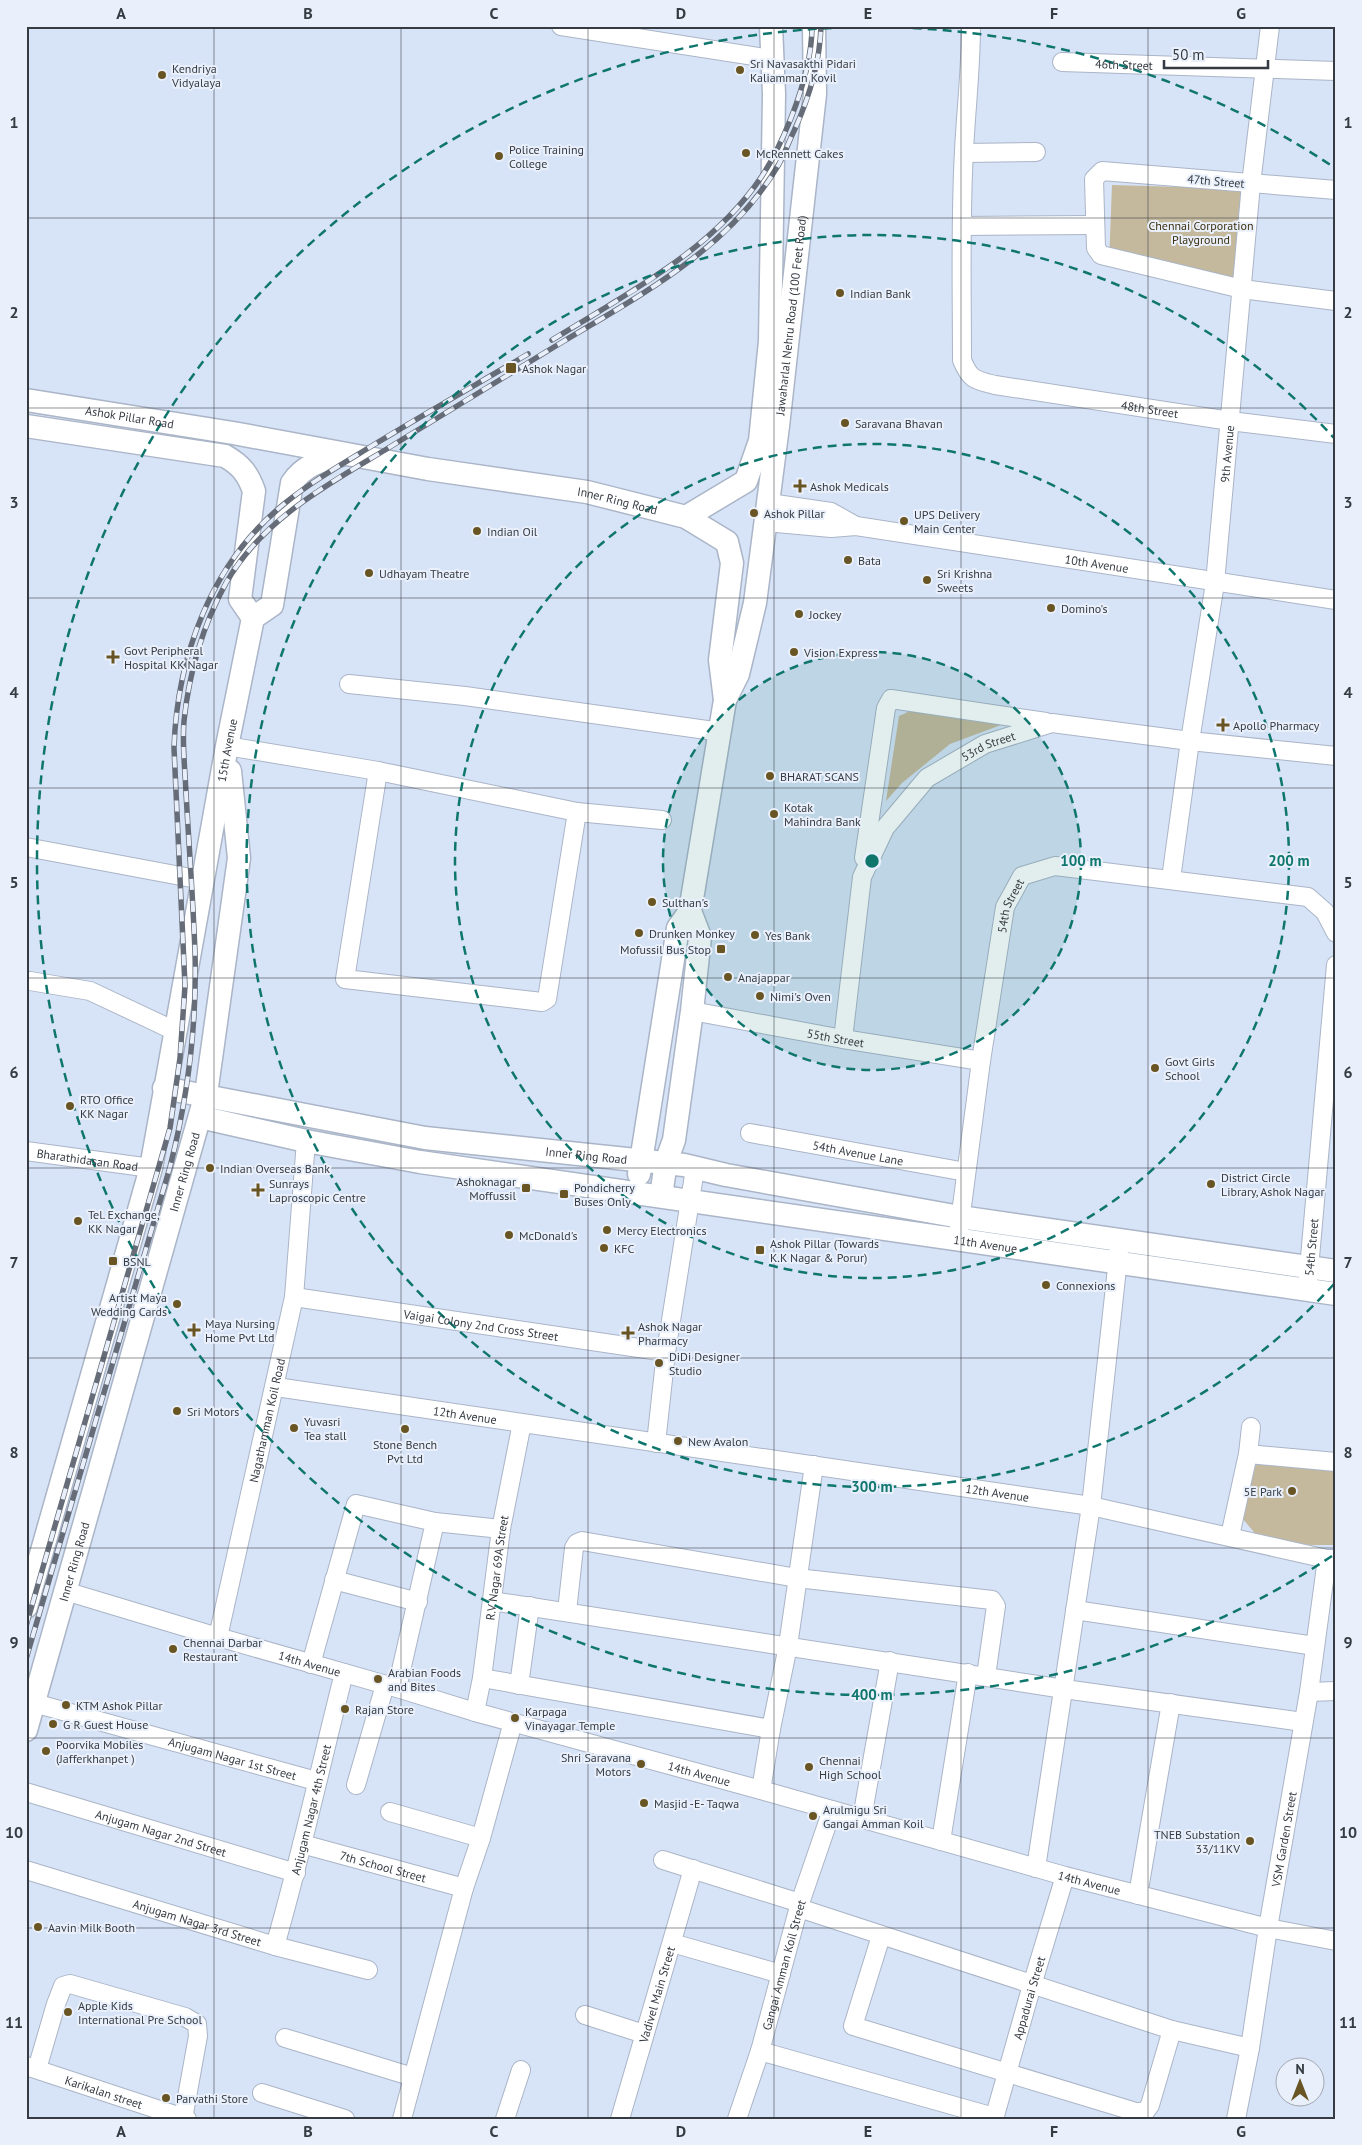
<svg xmlns="http://www.w3.org/2000/svg" width="1362" height="2145" font-family="'PT Sans',sans-serif">
	<style>
		.green { fill: #c5b99d }
		.lines { fill: none; stroke-linecap: round; stroke-linejoin: round }
		.minor-casing { stroke: #aab5c7; stroke-width: 20 }
		.major-casing { stroke: #aab5c7; stroke-width: 25 }
		.minor { stroke: #fff; stroke-width: 18 }
		.major { stroke: #fff; stroke-width: 22 }
		.rail-casing { stroke: #666d78; stroke-width: 5.5 }
		.rail { stroke: #e9f0fb; stroke-width: 4; stroke-dasharray: 11; stroke-linecap: butt }
		.grid { fill: none; stroke: #363b42; stroke-width: 1; stroke-opacity: 0.55 }
		.ring { fill: none; stroke: #0f766e; stroke-width: 2.5; stroke-dasharray: 9 6 }
		.poi-dot { fill: #685523; stroke: #e9f0fb; stroke-width: 2 }
		.labels { text-anchor: middle; dominant-baseline: central; stroke-width: 4; stroke-linejoin: round; paint-order: stroke }
		.poi-label { font-size: 12px; fill: #363b42; stroke: #e9f0fb; text-anchor: start }
		.street-label { font-size: 12px; fill: #363b42; stroke: #e9f0fb }
		.park-label { font-size: 12px; fill: #3f3211; stroke: #e9f0fb }
		.centre { fill: #0f766e; stroke: #e9f0fb; stroke-width: 2.5 }
		.ring-label { font-size: 15px; text-anchor: middle; font-weight: bold; fill: #0f766e; stroke: #e9f0fb; stroke-width: 4; stroke-linejoin: round; paint-order: stroke }
		.neatline { fill: none; stroke: #363b42; stroke-width: 2 }
		.grid-label { font-size: 16px; text-anchor: middle; font-weight: bold; fill: #363b42 }
	</style>
	<rect width="100%" height="100%" fill="#d7e3f6"/>
	<path class="green" d="M1112 185 1251 189 1241 283 1109 264Z
		M910 711 1009 722 950 744 902 783 886 801 899 716Z
		M1258 1456 1336 1464V1545H1311L1259 1538 1242 1518Z"/>
	<g class="lines">
		<g class="minor-casing">
			<g id="minor">
				<path d="M561 26 772 59"/>
				<path id="s1" d="M971 26C971 68 966 110 964 151 960 221 962 291 962 360 970 380 975 380 995 385L1230 421 1336 434"/>
				<path id="s2" d="M1062 62 1336 71"/>
				<path d="M964 153 1036 152"/>
				<path d="M1336 190 1102 171 1094 179 1096 248 1101 255 1242 289 1336 301"/>
				<path d="M962 226 1094 225"/>
				<path d="M769 503 831 512 856 526"/>
				<path id="s3" d="M766 522 831 528 856 526 1336 600"/>
				<path d="M349 684 465 696 721 732"/>
				<path d="M227 746 378 771 577 812 662 820"/>
				<path d="M378 771 345 979 542 1002 547 999 577 812"/>
				<path d="M26 847 202 880"/>
				<path d="M864 858 886 708 891 699 1046 722"/>
				<path id="s4" d="M1171 879 1190 741 1215 583 1251 184 1270 26"/>
				<path d="M30 981 90 991 175 1031"/>
				<path id="s5" d="M692 1011 843 1039 981 1061"/>
				<path id="s6" d="M843 1039 862 877 885 828 927 778 985 744 1052 723 1190 741 1336 756"/>
				<path id="s7" d="M750 1133 966 1172"/>
				<path id="s8" d="M26 1151 151 1168"/>
				<path id="s9" d="M959 1229 981 1061 1005 907 1022 876 1055 866 1308 897 1325 912 1336 933"/>
				<path id="s10" d="M1307 1291 1336 965"/>
				<path id="s11" d="M294 1297 666 1352"/>
				<path id="s12" d="M276 1387 1091 1506 1327 1559H1336"/>
				<path d="M656 1443 666 1352 695 1169"/>
				<path d="M1248 1454 1251 1427"/>
				<path d="M435 1522 501 1529"/>
				<path d="M1230 1536 1248 1454 1336 1462"/>
				<path d="M334 1580 418 1602"/>
				<path id="s13" d="M65 1591 218 1637 397 1688 475 1712 761 1790 1065 1876 1268 1928 1336 1941"/>
				<path d="M492 1601 1064 1689 1303 1722"/>
				<path d="M1075 1610 1315 1646"/>
				<path d="M567 1611 574 1548 577 1543 582 1541 797 1578 992 1600 996 1606 986 1676"/>
				<path id="s14" d="M218 1637 294 1297 306 1141"/>
				<path d="M311 1664 356 1504 435 1522 397 1688"/>
				<path d="M482 1678 771 1729"/>
				<path d="M519 1685 530 1606"/>
				<path d="M1309 1692 1336 1691"/>
				<path id="s15" d="M34 1703 316 1781"/>
				<path id="s16" d="M475 1712 482 1678 501 1529 522 1423"/>
				<path d="M356 1785 385 1685"/>
				<path d="M761 1790 771 1729 788 1646 814 1465"/>
				<path id="s17" d="M26 1792 296 1873"/>
				<path d="M390 1812 481 1838"/>
				<path d="M862 1818 890 1661"/>
				<path d="M941 1841 968 1673"/>
				<path id="s18" d="M302 1844 464 1888"/>
				<path d="M663 1860 800 1903"/>
				<path d="M1036 1868 1091 1506 1119 1250"/>
				<path id="s19" d="M26 1870 275 1946 368 1970"/>
				<path d="M1138 1895 1171 1703"/>
				<path d="M799 1908 1172 2030 1250 2048"/>
				<path d="M881 1936 853 2026 1136 2112H1145L1150 2105 1172 2030"/>
				<path d="M672 1943 781 1974"/>
				<path id="s20" d="M275 1946C301 1856 321 1764 344 1673"/>
				<path d="M585 2015 644 2034"/>
				<path d="M285 2038 413 2077"/>
				<path d="M760 2051 994 2117"/>
				<path id="s21" d="M26 2066 187 2119"/>
				<path d="M37 2069 56 2004 63 1986 70 1984 185 2017 197 2024 198 2036 183 2119"/>
				<path d="M262 2093 345 2119"/>
				<path d="M402 2119 464 1888 481 1838 513 1722"/>
				<path d="M505 2119 521 2070"/>
				<path id="s22" d="M620 2119 693 1869"/>
				<path id="s23" d="M737 2119 760 2051 800 1903 832 1810"/>
				<path id="s24" d="M994 2119 1032 1985 1065 1876"/>
				<path id="s25" d="M1236 2119 1250 2048 1268 1928 1309 1692 1327 1559"/>
			</g>
		</g>
		<g class="major-casing">
			<g id="major">
				<path id="s26" d="M26 400 233 433 428 469 587 492 686 517 727 542 732 563 720 660 725 700 690 911 700 937 692 1011 674 1140 666 1162 661 1196"/>
				<path d="M26 426 225 456C241 465 248 474 254 491L240 599 253 618"/>
				<path d="M686 517 746 481 760 441 770 341 774 94 771 26"/>
				<path id="s27" d="M725 700 738 674 755 603 778 426 815 94 814 26"/>
				<path id="s28" d="M164 1088 425 1138 684 1165 726 1175 960 1217 1336 1271"/>
				<path id="s29" d="M200 1117 306 1141 420 1162 1336 1294"/>
				<path d="M639 1174 678 928 690 911"/>
				<path id="s30" d="M26 1607 151 1168 227 746 253 618 272 605 292 483C303 466 321 460 341 455"/>
				<path id="s31" d="M26 1730 206 1094 239 858 230 771"/>
			</g>
		</g>
		<use href="#minor" class="minor"/>
		<use href="#major" class="major"/>
		<g class="rail-casing">
			<path id="rail" d="M552 340C626 294 712 251 762 176 774 158 783 138 791 118 802 90 812 57 812 26
				M26 1626 170 1128 180 1058 185 986 174 748C177 657 211 563 284 504 312 481 344 463 375 444 426 413 477 384 528 354
				M26 1659 170 1167C188 1096 197 1025 195 952 193 899 189 846 186 793 185 769 182 744 184 721 189 673 203 625 226 583 262 520 325 486 385 450 444 414 504 377 564 341 644 293 731 247 779 164 785 153 789 141 794 131 809 98 820 62 821 26"/>
		</g>
		<use href="#rail" class="rail"/>
	</g>
	<path class="grid" d="M214 26V2119M401 26V2119M588 26V2119M774 26V2119M961 26V2119M1148 26V2119M26 218H1336M26 408H1336M26 598H1336M26 788H1336M26 978H1336M26 1168H1336M26 1358H1336M26 1548H1336M26 1738H1336M26 1928H1336"/>
	<circle cx="872" cy="861" r="209" fill="#0f766e" fill-opacity=".12"/>
	<g class="ring">
		<circle cx="872" cy="861" r="209"/>
		<circle cx="872" cy="861" r="417"/>
		<path d="M1334 1284A626 626 0 1 1 1334 438"/>
		<path d="M1332 1556A834 834 0 1 1 1332 166"/>
	</g>
	<g class="poi-dot">
		<circle cx="740" cy="70" r="5"/>
		<circle cx="162" cy="75" r="5"/>
		<circle cx="746" cy="153" r="5"/>
		<circle cx="499" cy="156" r="5"/>
		<circle cx="840" cy="293" r="5"/>
		<rect x="505" y="362" width="12" height="12" rx="2.5"/>
		<circle cx="845" cy="423" r="5"/>
		<path d="M797.5 478.5h5v5h5v5h-5v5h-5v-5h-5v-5h5z"/>
		<circle cx="754" cy="513" r="5"/>
		<circle cx="904" cy="521" r="5"/>
		<circle cx="477" cy="531" r="5"/>
		<circle cx="848" cy="560" r="5"/>
		<circle cx="369" cy="573" r="5"/>
		<circle cx="927" cy="580" r="5"/>
		<circle cx="1051" cy="608" r="5"/>
		<circle cx="799" cy="614" r="5"/>
		<circle cx="794" cy="652" r="5"/>
		<path d="M110.5 649.5h5v5h5v5h-5v5h-5v-5h-5v-5h5z"/>
		<path d="M1220.5 717.5h5v5h5v5h-5v5h-5v-5h-5v-5h5z"/>
		<circle cx="770" cy="776" r="5"/>
		<circle cx="774" cy="814" r="5"/>
		<circle cx="652" cy="902" r="5"/>
		<circle cx="639" cy="933" r="5"/>
		<circle cx="755" cy="935" r="5"/>
		<rect x="716" y="944" width="10" height="10" rx="2.5"/>
		<circle cx="728" cy="977" r="5"/>
		<circle cx="760" cy="996" r="5"/>
		<circle cx="1155" cy="1068" r="5"/>
		<circle cx="70" cy="1106" r="5"/>
		<circle cx="210" cy="1168" r="5"/>
		<circle cx="1211" cy="1184" r="5"/>
		<rect x="521" y="1183" width="10" height="10" rx="2.5"/>
		<path d="M255.5 1182.5h5v5h5v5h-5v5h-5v-5h-5v-5h5z"/>
		<rect x="559" y="1189" width="10" height="10" rx="2.5"/>
		<circle cx="78" cy="1221" r="5"/>
		<circle cx="607" cy="1230" r="5"/>
		<circle cx="509" cy="1235" r="5"/>
		<circle cx="604" cy="1248" r="5"/>
		<rect x="755" y="1245" width="10" height="10" rx="2.5"/>
		<rect x="108" y="1256" width="10" height="10" rx="2.5"/>
		<circle cx="1046" cy="1285" r="5"/>
		<circle cx="177" cy="1304" r="5"/>
		<path d="M191.5 1322.5h5v5h5v5h-5v5h-5v-5h-5v-5h5z"/>
		<path d="M625.5 1325.5h5v5h5v5h-5v5h-5v-5h-5v-5h5z"/>
		<circle cx="659" cy="1363" r="5"/>
		<circle cx="177" cy="1411" r="5"/>
		<circle cx="294" cy="1428" r="5"/>
		<circle cx="405" cy="1429" r="5"/>
		<circle cx="678" cy="1441" r="5"/>
		<circle cx="1292" cy="1491" r="5"/>
		<circle cx="173" cy="1649" r="5"/>
		<circle cx="378" cy="1679" r="5"/>
		<circle cx="66" cy="1705" r="5"/>
		<circle cx="345" cy="1709" r="5"/>
		<circle cx="515" cy="1718" r="5"/>
		<circle cx="53" cy="1724" r="5"/>
		<circle cx="46" cy="1751" r="5"/>
		<circle cx="641" cy="1764" r="5"/>
		<circle cx="809" cy="1767" r="5"/>
		<circle cx="644" cy="1803" r="5"/>
		<circle cx="813" cy="1816" r="5"/>
		<circle cx="1250" cy="1841" r="5"/>
		<circle cx="38" cy="1927" r="5"/>
		<circle cx="68" cy="2012" r="5"/>
		<circle cx="166" cy="2098" r="5"/>
	</g>
	<g class="labels">
		<g class="poi-label">
			<text x="750" y="63">Sri Navasakthi Pidari<tspan x="750" dy="14">Kaliamman Kovil</tspan></text>
			<text x="172" y="68">Kendriya<tspan x="172" dy="14">Vidyalaya</tspan></text>
			<text x="509" y="149">Police Training<tspan x="509" dy="14">College</tspan></text>
			<text x="756" y="153">McRennett Cakes</text>
			<text x="850" y="293">Indian Bank</text>
			<text x="522" y="368">Ashok Nagar</text>
			<text x="855" y="423">Saravana Bhavan</text>
			<text x="810" y="486">Ashok Medicals</text>
			<text x="764" y="513">Ashok Pillar</text>
			<text x="914" y="514">UPS Delivery<tspan x="914" dy="14">Main Center</tspan></text>
			<text x="487" y="531">Indian Oil</text>
			<text x="858" y="560">Bata</text>
			<text x="379" y="573">Udhayam Theatre</text>
			<text x="937" y="573">Sri Krishna<tspan x="937" dy="14">Sweets</tspan></text>
			<text x="1061" y="608">Domino's</text>
			<text x="809" y="614">Jockey</text>
			<text x="124" y="650">Govt Peripheral<tspan x="124" dy="14">Hospital KK Nagar</tspan></text>
			<text x="804" y="652">Vision Express</text>
			<text x="1233" y="725">Apollo Pharmacy</text>
			<text x="780" y="776">BHARAT SCANS</text>
			<text x="784" y="807">Kotak<tspan x="784" dy="14">Mahindra Bank</tspan></text>
			<text x="662" y="902">Sulthan's</text>
			<text x="649" y="933">Drunken Monkey</text>
			<text x="765" y="935">Yes Bank</text>
			<text x="711" y="949" text-anchor="end">Mofussil Bus Stop</text>
			<text x="738" y="977">Anajappar</text>
			<text x="770" y="996">Nimi's Oven</text>
			<text x="1165" y="1061">Govt Girls<tspan x="1165" dy="14">School</tspan></text>
			<text x="80" y="1099">RTO Office<tspan x="80" dy="14">KK Nagar</tspan></text>
			<text x="220" y="1168">Indian Overseas Bank</text>
			<text x="1221" y="1177">District Circle<tspan x="1221" dy="14">Library, Ashok Nagar</tspan></text>
			<text x="516" y="1181" text-anchor="end">Ashoknagar<tspan x="516" dy="14">Moffussil</tspan></text>
			<text x="269" y="1183">Sunrays<tspan x="269" dy="14">Laproscopic Centre</tspan></text>
			<text x="574" y="1187">Pondicherry<tspan x="574" dy="14">Buses Only</tspan></text>
			<text x="88" y="1214">Tel. Exchange,<tspan x="88" dy="14">KK Nagar</tspan></text>
			<text x="617" y="1230">Mercy Electronics</text>
			<text x="519" y="1235">McDonald's</text>
			<text x="770" y="1243">Ashok Pillar (Towards<tspan x="770" dy="14">K.K Nagar &amp; Porur)</tspan></text>
			<text x="614" y="1248">KFC</text>
			<text x="123" y="1261">BSNL</text>
			<text x="1056" y="1285">Connexions</text>
			<text x="167" y="1297" text-anchor="end">Artist Maya<tspan x="167" dy="14">Wedding Cards</tspan></text>
			<text x="205" y="1323">Maya Nursing<tspan x="205" dy="14">Home Pvt Ltd</tspan></text>
			<text x="638" y="1326">Ashok Nagar<tspan x="638" dy="14">Pharmacy</tspan></text>
			<text x="669" y="1356">DiDi Designer<tspan x="669" dy="14">Studio</tspan></text>
			<text x="187" y="1411">Sri Motors</text>
			<text x="304" y="1421">Yuvasri<tspan x="304" dy="14">Tea stall</tspan></text>
			<text x="688" y="1441">New Avalon</text>
			<text x="405" y="1444" text-anchor="middle">Stone Bench<tspan x="405" dy="14">Pvt Ltd</tspan></text>
			<text x="1282" y="1491" text-anchor="end">5E Park</text>
			<text x="183" y="1642">Chennai Darbar<tspan x="183" dy="14">Restaurant</tspan></text>
			<text x="388" y="1672">Arabian Foods<tspan x="388" dy="14">and Bites</tspan></text>
			<text x="76" y="1705">KTM Ashok Pillar</text>
			<text x="355" y="1709">Rajan Store</text>
			<text x="525" y="1711">Karpaga<tspan x="525" dy="14">Vinayagar Temple</tspan></text>
			<text x="63" y="1724">G R Guest House</text>
			<text x="56" y="1744">Poorvika Mobiles<tspan x="56" dy="14">(Jafferkhanpet )</tspan></text>
			<text x="631" y="1757" text-anchor="end">Shri Saravana<tspan x="631" dy="14">Motors</tspan></text>
			<text x="819" y="1760">Chennai<tspan x="819" dy="14">High School</tspan></text>
			<text x="654" y="1803">Masjid -E- Taqwa</text>
			<text x="823" y="1809">Arulmigu Sri<tspan x="823" dy="14">Gangai Amman Koil</tspan></text>
			<text x="1240" y="1834" text-anchor="end">TNEB Substation<tspan x="1240" dy="14">33/11KV</tspan></text>
			<text x="48" y="1927">Aavin Milk Booth</text>
			<text x="78" y="2005">Apple Kids<tspan x="78" dy="14">International Pre School</tspan></text>
			<text x="176" y="2098">Parvathi Store</text>
		</g>
		<g class="street-label">
			<text stroke="none"><textPath href="#s2" startOffset="62">46th Street</textPath></text>
			<text transform="translate(1216 181) rotate(5)">47th Street</text>
			<text stroke="none"><textPath href="#s27" startOffset="392">Jawaharlal Nehru Road (100 Feet Road)</textPath></text>
			<text stroke="none"><textPath href="#s1" startOffset="535">48th Street</textPath></text>
			<text stroke="none"><textPath href="#s26" startOffset="105">Ashok Pillar Road</textPath></text>
			<text stroke="none"><textPath href="#s4" startOffset="429">9th Avenue</textPath></text>
			<text stroke="none"><textPath href="#s26" startOffset="600">Inner Ring Road</textPath></text>
			<text stroke="none"><textPath href="#s3" startOffset="334">10th Avenue</textPath></text>
			<text stroke="none"><textPath href="#s6" startOffset="352">53rd Street</textPath></text>
			<text stroke="none"><textPath href="#s30" startOffset="881">15th Avenue</textPath></text>
			<text stroke="none"><textPath href="#s9" startOffset="328">54th Street</textPath></text>
			<text stroke="none"><textPath href="#s5" startOffset="146">55th Street</textPath></text>
			<text stroke="none"><textPath href="#s7" startOffset="110">54th Avenue Lane</textPath></text>
			<text stroke="none"><textPath href="#s28" startOffset="428">Inner Ring Road</textPath></text>
			<text stroke="none"><textPath href="#s8" startOffset="62">Bharathidasan Road</textPath></text>
			<text stroke="none"><textPath href="#s31" startOffset="580">Inner Ring Road</textPath></text>
			<text stroke="none"><textPath href="#s29" startOffset="796">11th Avenue</textPath></text>
			<text stroke="none"><textPath href="#s10" startOffset="44">54th Street</textPath></text>
			<text stroke="none"><textPath href="#s11" startOffset="189">Vaigai Colony 2nd Cross Street</textPath></text>
			<text stroke="none"><textPath href="#s12" startOffset="191">12th Avenue</textPath></text>
			<text stroke="none"><textPath href="#s14" startOffset="222">Nagathamman Koil Road</textPath></text>
			<text stroke="none"><textPath href="#s12" startOffset="729">12th Avenue</textPath></text>
			<text stroke="none"><textPath href="#s31" startOffset="175">Inner Ring Road</textPath></text>
			<text stroke="none"><textPath href="#s16" startOffset="146">R.V Nagar 69A Street</textPath></text>
			<text stroke="none"><textPath href="#s13" startOffset="255">14th Avenue</textPath></text>
			<text stroke="none"><textPath href="#s15" startOffset="206">Anjugam Nagar 1st Street</textPath></text>
			<text stroke="none"><textPath href="#s13" startOffset="660">14th Avenue</textPath></text>
			<text stroke="none"><textPath href="#s20" startOffset="141">Anjugam Nagar 4th Street</textPath></text>
			<text stroke="none"><textPath href="#s17" startOffset="141">Anjugam Nagar 2nd Street</textPath></text>
			<text stroke="none"><textPath href="#s25" startOffset="284">VSM Garden Street</textPath></text>
			<text stroke="none"><textPath href="#s18" startOffset="84">7th School Street</textPath></text>
			<text stroke="none"><textPath href="#s13" startOffset="1065">14th Avenue</textPath></text>
			<text stroke="none"><textPath href="#s19" startOffset="179">Anjugam Nagar 3rd Street</textPath></text>
			<text stroke="none"><textPath href="#s23" startOffset="161">Gangai Amman Koil Street</textPath></text>
			<text stroke="none"><textPath href="#s22" startOffset="130">Vadivel Main Street</textPath></text>
			<text stroke="none"><textPath href="#s24" startOffset="126">Appadurai Street</textPath></text>
			<text stroke="none"><textPath href="#s21" startOffset="82">Karikalan street</textPath></text>
		</g>
		<g class="park-label">
			<text x="1201" y="225">Chennai Corporation<tspan x="1201" dy="14">Playground</tspan></text>
		</g>
	</g>
	<circle cx="872" cy="861" r="8" class="centre"/>
	<g class="ring-label">
		<text x="1081" y="866">100 m</text>
		<text x="1289" y="866">200 m</text>
		<text x="872" y="1492">300 m</text>
		<text x="872" y="1700">400 m</text>
	</g>
	<rect width="1362" height="2145" fill="none" stroke="#e9f0fb" stroke-width="55"/>
	<g transform="translate(1300 2082)"><circle r="24" fill="#e9f0fb" stroke="#a1a8b1"/>
	<path d="M0-4L9 19L0 12L-9 19Z" fill="#685523"/>
	<text y="-8" font-size="14" font-weight="bold" text-anchor="middle" fill="#363b42">N</text>
	</g>
	<path d="M1164 60v8h104v-8" fill="none" stroke="#363b42" stroke-width="2.5"/>
	<text x="1172" y="60" font-size="15" fill="#363b42" stroke="#e9f0fb" stroke-width="4" paint-order="stroke">50 m</text>
	<rect x="28" y="28" width="1306" height="2090" class="neatline"/>
	<g class="grid-label">
		<text x="121" y="19">A</text>
		<text x="308" y="19">B</text>
		<text x="494" y="19">C</text>
		<text x="681" y="19">D</text>
		<text x="868" y="19">E</text>
		<text x="1054" y="19">F</text>
		<text x="1241" y="19">G</text>
		<text x="14" y="128">1</text>
		<text x="1348" y="128">1</text>
		<text x="14" y="318">2</text>
		<text x="1348" y="318">2</text>
		<text x="14" y="508">3</text>
		<text x="1348" y="508">3</text>
		<text x="14" y="698">4</text>
		<text x="1348" y="698">4</text>
		<text x="14" y="888">5</text>
		<text x="1348" y="888">5</text>
		<text x="14" y="1078">6</text>
		<text x="1348" y="1078">6</text>
		<text x="14" y="1268">7</text>
		<text x="1348" y="1268">7</text>
		<text x="14" y="1458">8</text>
		<text x="1348" y="1458">8</text>
		<text x="14" y="1648">9</text>
		<text x="1348" y="1648">9</text>
		<text x="14" y="1838">10</text>
		<text x="1348" y="1838">10</text>
		<text x="14" y="2028">11</text>
		<text x="1348" y="2028">11</text>
		<text x="121" y="2137">A</text>
		<text x="308" y="2137">B</text>
		<text x="494" y="2137">C</text>
		<text x="681" y="2137">D</text>
		<text x="868" y="2137">E</text>
		<text x="1054" y="2137">F</text>
		<text x="1241" y="2137">G</text>
	</g>
</svg>
